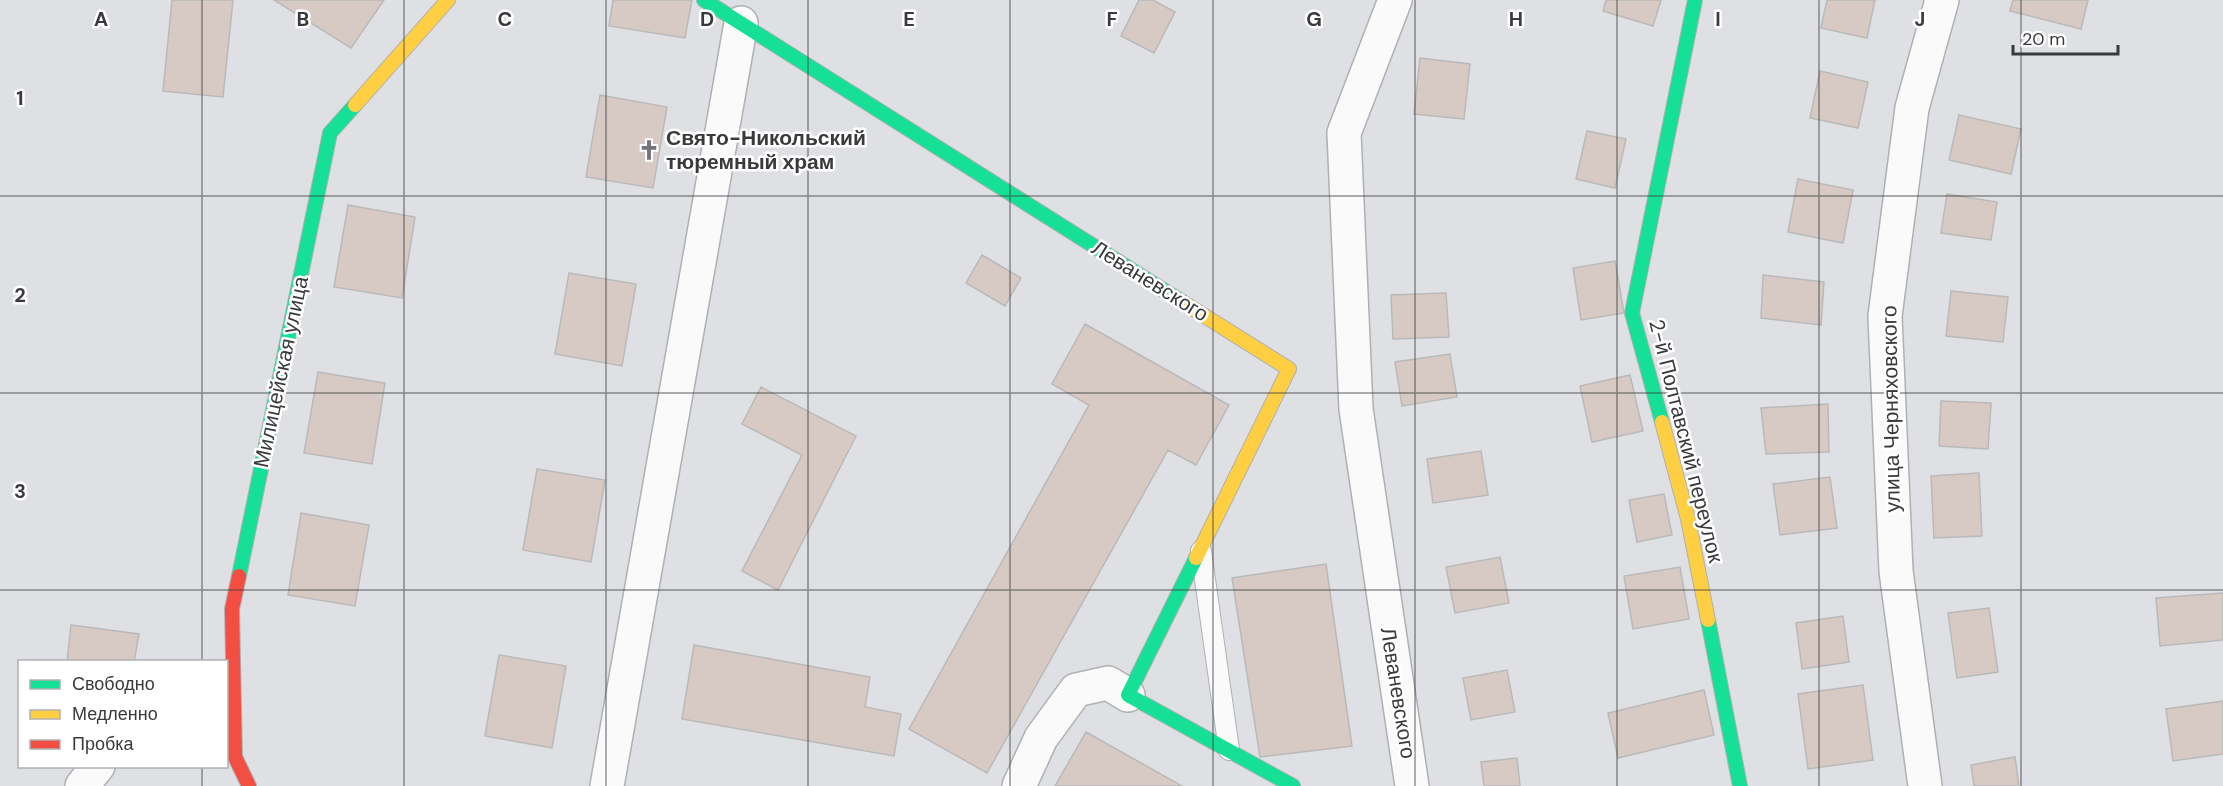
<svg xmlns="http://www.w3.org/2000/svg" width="2223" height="786" font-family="'DM Sans',sans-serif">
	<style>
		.building { fill: #d7cac4; stroke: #bab9ba; stroke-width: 1.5 }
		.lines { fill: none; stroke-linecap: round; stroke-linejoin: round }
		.lane-casing { stroke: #afb0b2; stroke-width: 22 }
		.street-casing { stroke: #afb0b2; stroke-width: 36 }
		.fast-casing { stroke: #afb0b2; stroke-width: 16 }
		.slow-casing { stroke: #afb0b2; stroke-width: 16 }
		.jam-casing { stroke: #afb0b2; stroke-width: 16 }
		.lane { stroke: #fafafb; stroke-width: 20 }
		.street { stroke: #fafafb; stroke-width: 33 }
		.fast { stroke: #16e098; stroke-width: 14 }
		.slow { stroke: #ffcf43; stroke-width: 14 }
		.jam { stroke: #f24e42; stroke-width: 14 }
		.grid { fill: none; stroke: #393a3c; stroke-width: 1.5; stroke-opacity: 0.55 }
		.labels { text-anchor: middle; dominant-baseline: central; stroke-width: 5; stroke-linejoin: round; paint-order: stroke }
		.poi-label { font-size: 21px; font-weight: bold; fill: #393a3c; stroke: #fff; text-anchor: start }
		.street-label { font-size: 21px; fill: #393a3c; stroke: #fff }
		.grid-label { font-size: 20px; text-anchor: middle; font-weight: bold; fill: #393a3c; stroke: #fff; stroke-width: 5; stroke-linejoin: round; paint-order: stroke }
	</style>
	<rect width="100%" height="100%" fill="#dfe0e4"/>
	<path class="building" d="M172 0H233L223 97 163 91Z
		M274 0H384L351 48Z
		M613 0H692L685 38 609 26Z
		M1139 0H1153L1175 12 1154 53 1121 36Z
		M1606 0H1661L1653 26 1603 11Z
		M1827 0H1875L1867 38 1821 28Z
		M2013 0H2088L2081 29 2010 11Z
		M1420 58 1470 64 1464 119 1414 114Z
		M1820 71 1868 82 1858 128 1810 118Z
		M600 95 667 107 653 188 586 177Z
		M1959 115 2021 129 2011 174 1949 160Z
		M1587 131 1626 139 1615 188 1576 179Z
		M1798 179 1853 190 1843 243 1788 232Z
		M1947 194 1997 202 1991 240 1941 233Z
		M348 205 415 217 402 298 334 287Z
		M982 255 1021 278 1005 306 966 283Z
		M1615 261 1624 313 1581 320 1573 268Z
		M569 273 636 284 622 366 555 354Z
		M1763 275 1824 282 1821 325 1761 318Z
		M1951 291 2008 297 2003 342 1946 336Z
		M1446 293 1449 337 1393 339 1391 295Z
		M1085 324 1229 405 1196 465 1168 450 987 773 909 729 1089 405 1052 384Z
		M1450 354 1457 397 1402 406 1395 362Z
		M318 372 385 383 372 464 304 453Z
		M1630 375 1643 431 1592 442 1580 386Z
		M761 387 856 436 778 590 742 571 802 455 742 424Z
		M1941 401 1991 403 1988 449 1939 446Z
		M1828 404 1829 452 1766 454 1761 408Z
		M1481 451 1488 495 1433 503 1427 459Z
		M537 469 605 480 591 562 523 550Z
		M1979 473 1982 536 1934 538 1931 476Z
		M1830 477 1837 528 1780 535 1773 484Z
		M1664 494 1672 535 1637 542 1629 500Z
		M301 513 369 525 355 606 288 595Z
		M1500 557 1509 603 1455 613 1446 567Z
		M1326 564 1352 746 1260 757 1232 578Z
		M1680 567 1689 619 1633 629 1624 576Z
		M2223 593V640L2160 646 2156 598Z
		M1989 608 1998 672 1957 678 1948 613Z
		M1843 616 1849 662 1802 669 1796 623Z
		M71 625 139 634 134 662H67Z
		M694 645 870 677 865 707 901 714 894 756 682 719Z
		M499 655 566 666 552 748 485 736Z
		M1507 670 1515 712 1471 720 1463 678Z
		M1863 685 1873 760 1808 769 1798 694Z
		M1704 690 1714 735 1618 758 1608 713Z
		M2223 701V754L2173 761 2166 709Z
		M1086 732 1182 786H1055Z
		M2015 757 2019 786H1974L1971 765Z
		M1517 758 1520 786H1484L1481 762Z"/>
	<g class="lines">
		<g class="lane-casing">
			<path id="lane" d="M1201 551 1229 750"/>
		</g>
		<g class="street-casing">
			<path id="street" d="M1395 0 1344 133 1356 409 1412 786
				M82 786 98 766
				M607 786 741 23
				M1019 786 1041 738 1076 690 1108 683 1128 695
				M1925 786 1896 571 1885 316 1912 108 1942 0"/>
		</g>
		<g class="fast-casing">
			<path id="fast" d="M704 0 1184 303
				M1662 422 1632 313 1695 0
				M1196 558 1128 695 1293 786
				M239 576 330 133 355 105
				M1708 620 1740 786"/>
		</g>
		<g class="slow-casing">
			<path id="slow" d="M355 105 448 0
				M1184 303 1289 369 1196 558
				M1662 422 1688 519 1708 620"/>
		</g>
		<g class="jam-casing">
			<path id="jam" d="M239 576 232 609 235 757 249 786"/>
		</g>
		<use href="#lane" class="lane"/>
		<use href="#street" class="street"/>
		<use href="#fast" class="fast"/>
		<use href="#slow" class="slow"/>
		<use href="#jam" class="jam"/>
	</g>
	<path class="grid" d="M202 0V662M404 0V786M606 0V786M808 0V786M1010 0V786M1213 0V786M1415 0V786M1617 0V786M1819 0V786M2021 0V786M0 196H2223M0 393H2223M0 590H2223M202 766V786"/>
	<defs>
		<g id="church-bare" transform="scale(1.62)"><path d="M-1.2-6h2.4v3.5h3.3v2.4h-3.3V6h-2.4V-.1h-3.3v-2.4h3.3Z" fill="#737477" stroke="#fff" stroke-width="2.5" paint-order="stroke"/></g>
	</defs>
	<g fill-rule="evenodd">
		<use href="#church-bare" x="649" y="150"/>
	</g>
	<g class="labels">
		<g class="poi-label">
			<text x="666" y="138">Свято-Никольский<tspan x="666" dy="24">тюремный храм</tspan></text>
		</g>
		<g class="street-label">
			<text transform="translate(1150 281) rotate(32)">Леваневского</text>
			<text transform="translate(281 372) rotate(-78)">Милицейская улица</text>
			<text transform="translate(1891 409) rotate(-91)">улица Черняховского</text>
			<text transform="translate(1686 441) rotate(76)">2-й Полтавский переулок</text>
			<text transform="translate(1398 693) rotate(81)">Леваневского</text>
		</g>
	</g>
	<g class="grid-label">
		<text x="101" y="26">A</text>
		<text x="303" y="26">B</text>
		<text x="505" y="26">C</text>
		<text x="707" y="26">D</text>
		<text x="909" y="26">E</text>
		<text x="1112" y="26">F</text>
		<text x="1314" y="26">G</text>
		<text x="1516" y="26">H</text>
		<text x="1718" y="26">I</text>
		<text x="1920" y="26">J</text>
		<text x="20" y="105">1</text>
		<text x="20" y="302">2</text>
		<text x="20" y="498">3</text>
	</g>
	<rect x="18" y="660" width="210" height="108" fill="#ffffff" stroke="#b0b0b1" stroke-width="1.5"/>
	<rect x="30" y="680" width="30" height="9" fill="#16e098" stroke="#b0b0b1" stroke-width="1.5"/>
	<text x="72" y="690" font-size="18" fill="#393a3c">Свободно</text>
	<rect x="30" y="710" width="30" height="9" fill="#ffcf43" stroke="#b0b0b1" stroke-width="1.5"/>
	<text x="72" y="720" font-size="18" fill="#393a3c">Медленно</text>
	<rect x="30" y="740" width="30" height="9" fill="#f24e42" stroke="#b0b0b1" stroke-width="1.5"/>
	<text x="72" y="750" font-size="18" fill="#393a3c">Пробка</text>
	<path d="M2013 45v9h105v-9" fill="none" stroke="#393a3c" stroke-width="3"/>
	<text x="2022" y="45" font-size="18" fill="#393a3c" stroke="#ffffff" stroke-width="4.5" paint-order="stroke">20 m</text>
</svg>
